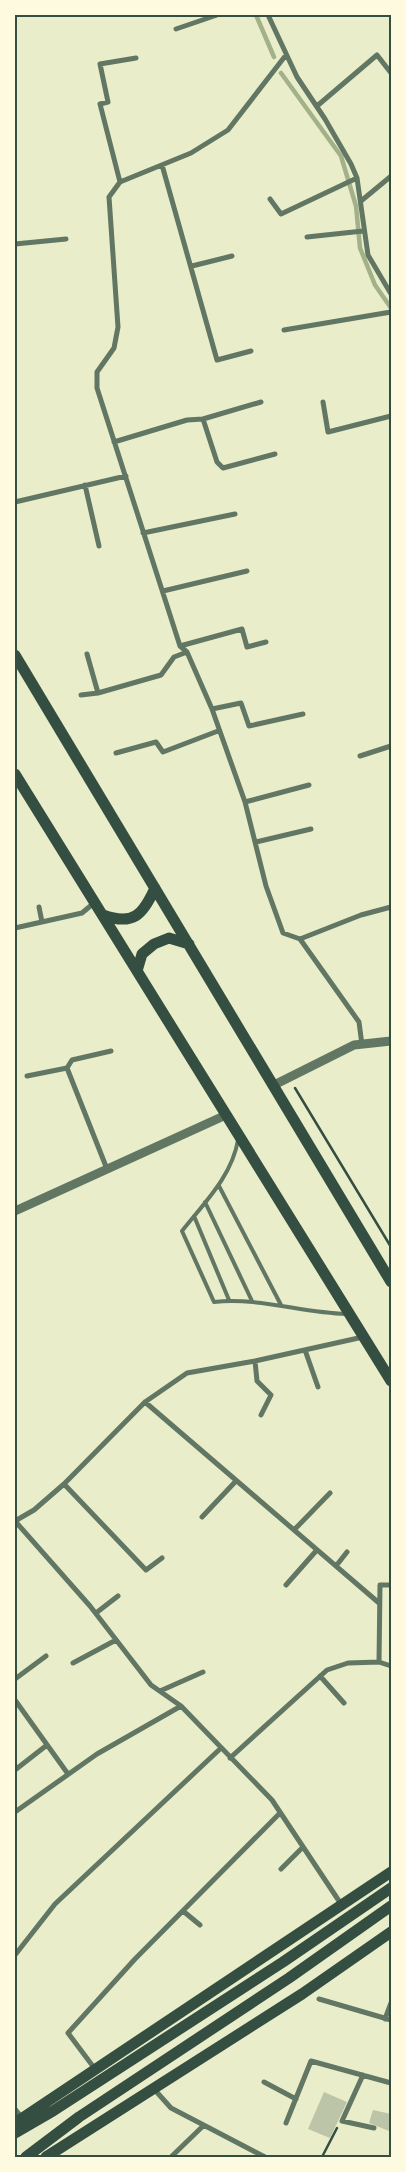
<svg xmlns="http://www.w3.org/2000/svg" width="406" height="2172" font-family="'PT Sans Narrow',sans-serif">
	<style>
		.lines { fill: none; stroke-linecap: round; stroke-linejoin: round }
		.stream { stroke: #a3b18a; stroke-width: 4.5 }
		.building { fill: #bcc5a7 }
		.path { stroke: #344e41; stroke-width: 2.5 }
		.service { stroke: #617663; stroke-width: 4 }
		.minor { stroke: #617663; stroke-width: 5 }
		.tertiary { stroke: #617663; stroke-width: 9 }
		.primary { stroke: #344e41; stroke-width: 11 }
		.neatline { fill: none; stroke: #344e41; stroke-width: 2 }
	</style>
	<rect width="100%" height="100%" fill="#e9edc9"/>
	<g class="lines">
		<path class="stream" d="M256 15 274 57
			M281 73 341 156 356 206 360 248 375 285 391 308"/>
	</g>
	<path class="building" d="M324 2092 347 2102 330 2138 308 2129Z
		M373 2110 391 2114 389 2131 369 2123Z"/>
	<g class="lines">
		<path class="path" d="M295 1088 391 1247
			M322 2157 337 2128"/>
		<path class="service" d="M238 1140C232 1176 204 1203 182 1231L214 1302C259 1297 302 1313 346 1314
			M219 1186 281 1305
			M205 1202 252 1301
			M194 1216 229 1300"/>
		<path class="minor" d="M268 15 297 77 325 119 351 164 357 178 368 255 391 294
			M176 29 217 15
			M286 55 228 130 191 153 120 182 109 197 118 327 114 348 97 372V388L180 646 187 652 212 709 245 802 266 886 283 933 300 939 359 1022 362 1045
			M317 106 377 55 391 73
			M162 165 217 360 251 351
			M120 182 100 104 108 102 100 64 136 58
			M270 199 281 214 357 178
			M361 201 390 177
			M307 237 363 231
			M15 244 66 239
			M192 266 232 256
			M284 330 391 312
			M323 402 328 432 391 416
			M203 419 261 402
			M114 442 187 420 203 419 217 462 223 468 275 454
			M85 485 99 546
			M15 502 126 476
			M143 533 235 514
			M163 591 247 571
			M180 646 242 629 247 647 266 642
			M87 654 98 693
			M81 695 98 693 161 675 174 657 187 652
			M212 709 241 703 249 726 303 714
			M116 753 156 742 163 752 218 731
			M360 756 391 746
			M245 802 309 785
			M256 842 311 829
			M39 907 42 922
			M15 928 82 913 94 903
			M300 939 361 915 391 907
			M67 1068 107 1169
			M27 1076 67 1068 72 1060 111 1051
			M305 1350 318 1387
			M255 1361 257 1381 271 1395 261 1415
			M145 1402 379 1603
			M64 1484 146 1570 162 1558
			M202 1517 236 1481
			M15 1521 90 1606 151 1685 181 1706 272 1800 341 1904
			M15 1521 34 1510 64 1484 145 1402 187 1373 255 1361 363 1337
			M294 1530 330 1493
			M336 1566 347 1552
			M286 1585 316 1551
			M96 1613 118 1596
			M379 1662 380 1585H391
			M73 1663 116 1640
			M320 1676 344 1703
			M15 1679 46 1656
			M160 1691 203 1672
			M15 1700 68 1774
			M230 1758 327 1670 348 1663 379 1662 391 1666
			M15 1770 47 1745
			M15 1812 97 1754 181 1706
			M281 1869 303 1847
			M183 1911 200 1925
			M15 1955 55 1904 221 1748
			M319 1999 391 2020
			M385 2019 391 2003
			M95 2069 68 2033 135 1959 280 1813
			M363 2075 342 2121 374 2128
			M264 2082 296 2099
			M154 2089 171 2108 265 2157
			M15 2109 22 2118
			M286 2123 311 2061 391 2083
			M171 2157 203 2126"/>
		<path class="tertiary" d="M274 1085 354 1045 391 1041
			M15 1211 226 1115"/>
		<path class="primary" d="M15 655 391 1282
			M15 774 391 1381
			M103 915C133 926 143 915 155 888
			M137 971 142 954 154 944 169 938 189 944
			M15 2123 391 1872
			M15 2133 53 2111 283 1962 391 1888
			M26 2157 79 2117 289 1978 391 1906
			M46 2157 302 1994 391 1932"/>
	</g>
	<rect width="406" height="2172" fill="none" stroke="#fefae0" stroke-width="32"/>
	<rect x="16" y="16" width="374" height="2140" class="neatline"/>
</svg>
